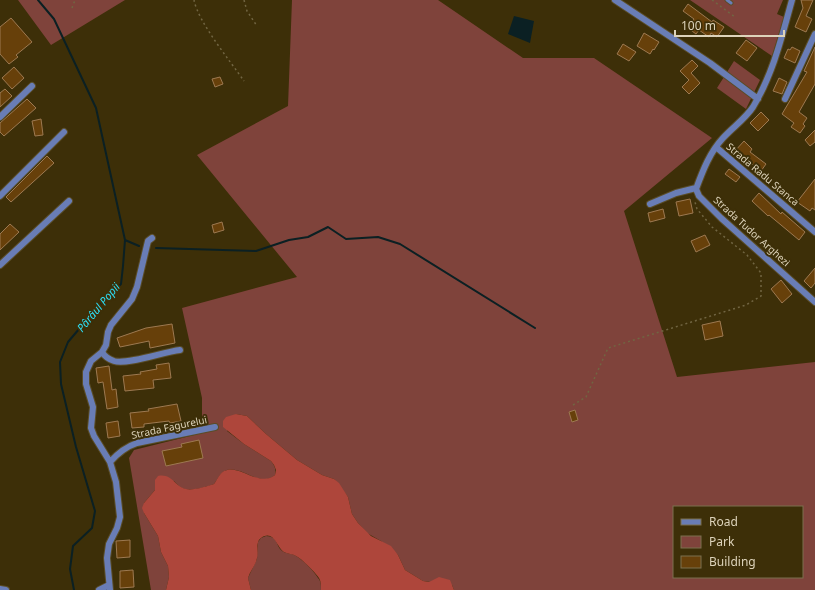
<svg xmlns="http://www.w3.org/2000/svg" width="815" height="590" font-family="'Noto Sans',sans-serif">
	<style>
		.green { fill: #7f433b; fill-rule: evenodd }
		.forest { fill: #ae463b }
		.water { fill: #0b2023 }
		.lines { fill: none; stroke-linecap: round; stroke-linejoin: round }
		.stream { stroke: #0b2023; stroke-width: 2 }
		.building { fill: #67400a; stroke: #9d7951 }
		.lane-casing { stroke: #5a4d28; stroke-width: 5 }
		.street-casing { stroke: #5a4d28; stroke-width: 8 }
		.path { stroke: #716542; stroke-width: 1.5; stroke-dasharray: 2 3; stroke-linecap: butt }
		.lane { stroke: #697db6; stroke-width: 3 }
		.street { stroke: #697db6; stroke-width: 6 }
		.labels { text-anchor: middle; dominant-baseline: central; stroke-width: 4; stroke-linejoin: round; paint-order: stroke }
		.street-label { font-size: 10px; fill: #ddd3ba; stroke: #3d2f08 }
		.water-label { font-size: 11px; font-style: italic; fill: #2ddef5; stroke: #3d2f08 }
	</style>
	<rect width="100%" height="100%" fill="#3d2f08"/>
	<path class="green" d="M18 0H125L51 45Z
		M292 0H438L523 58H594L712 138 624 211 677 377 815 362V590H454L452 585 423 581 405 570 398 555 381 541 367 533 358 523 352 514 348 497 334 479 322 475 297 460 266 434 247 416 236 414 227 431 244 444 271 461C275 466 276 469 275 475 260 488 243 466 227 470 220 472 218 479 214 484 206 487 192 491 185 489 180 488 177 484 174 481L155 480V490L144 503V513L158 536 161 552 168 566 169 577 166 590H151L129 458 134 450 202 433V398L182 308 297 277 197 155 288 106ZM674 507H802V577H674Z
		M690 0H783L777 14 784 17 772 56Z
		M734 61 760 80 746 109 717 88Z
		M266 536C278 537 275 543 281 550 285 554 291 553 296 556 303 560 314 571 318 578 321 581 321 586 321 590H251L248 578 257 559 258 542 261 538Z"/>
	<path class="forest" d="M236 414 247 416 266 434 297 460 322 475 334 479 339 483 348 497 352 514 358 523 371 536 391 546 398 555 405 570 423 581 429 582 439 577 450 580 454 590H321C321 586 321 581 319 578 315 572 302 559 296 556 293 554 288 554 284 552 277 548 274 529 261 538 255 542 259 552 257 558 256 565 250 571 248 578L251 590H166L169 577 168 566 161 552 158 536 144 513 142 508 144 503 155 490V480L158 476C172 473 175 487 186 489 192 491 208 486 214 484 217 480 219 474 224 471 239 463 259 488 275 475L276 470 274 465 271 461 244 444 223 427V421L226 417Z"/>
	<path class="water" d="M514 16 534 21 530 43 508 34Z"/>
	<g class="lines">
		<path class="stream" d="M38 0 54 19 96 108 125 240 123 266 121 284 96 309 68 342 60 362 61 384 76 447 95 511 92 528 73 546 70 569 74 590
			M125 240 139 246
			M156 248 256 251 289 240 308 237 328 227 346 239 378 237 400 244 535 328"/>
	</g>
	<path class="building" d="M801 0H813L806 16 812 19 806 32 795 27 803 8Z
		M688 4 712 22 713 20 724 27 717 37 711 33 709 37 699 30 696 34 688 28 694 19 683 11Z
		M11 18 32 42 16 55 18 57 9 64 0 54V27Z
		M644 33 659 42 654 50 653 49 650 54 637 46Z
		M746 40 757 48 747 61 736 53Z
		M623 44 636 52 629 61 617 54Z
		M792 47 800 51 795 63 784 58 788 49 790 50Z
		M815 47V84L799 112 807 118 803 124 805 126 800 133 791 127 794 123 782 114 807 72 804 71Z
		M692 60 698 66 691 73 700 83 689 94 682 87 689 80 680 71Z
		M14 67 24 78 12 89 2 78Z
		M220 77 223 84 215 87 212 79Z
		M779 78 787 82 782 94 773 91Z
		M5 89 12 96 0 107V93Z
		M27 99 36 108 4 136 0 132V123Z
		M761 112 769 120 758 131 750 123Z
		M41 119 43 135 35 136 32 121Z
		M815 130V142L810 146 805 140Z
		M744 141 752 149 750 152 766 164 761 171 744 158 742 160 734 152Z
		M47 156 54 163 11 202 6 197Z
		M729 169 740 177 736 182 725 174Z
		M815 179V210L812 208 810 211 797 202Z
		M759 193 781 214 782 212 805 232 799 240 769 215 768 216 752 201Z
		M690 199 693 213 679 216 676 202Z
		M663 209 665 218 650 222 648 213Z
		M222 222 224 230 214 233 212 225Z
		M10 224 19 232 0 250V234Z
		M705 235 710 245 696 252 691 241Z
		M815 268V283L811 288 804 281Z
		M781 280 792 294 782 303 771 289Z
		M720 321 723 336 705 340 702 325Z
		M172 324 175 343 150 348 149 341 120 347 117 338 146 328Z
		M169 363 171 378 153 380 154 388 125 391 123 376 141 374 140 372 157 369 156 365Z
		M109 366 112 390 116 389 118 407 107 409 103 382 98 383 96 368Z
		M177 404 181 421 170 423 169 421 144 424V427L132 428 130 413 149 411 148 409Z
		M575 410 578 420 572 422 569 412Z
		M118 421 120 436 108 438 106 423Z
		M199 440 203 458 166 466 162 451 182 447 181 444Z
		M130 540V557L117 558 116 541Z
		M133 570 134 587 120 588V571Z"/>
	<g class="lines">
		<g class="lane-casing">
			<path id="lane" d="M727 0 731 3"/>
		</g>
		<g class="street-casing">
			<path id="street" d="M615 0 710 63 758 99
				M792 0C782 36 773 74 753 107 745 119 733 127 723 138 710 152 703 170 696 189L699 196 721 218 815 302
				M785 99 815 34
				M0 117 32 86
				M716 147 815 232
				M0 196 64 132
				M650 204 676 193 696 188
				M0 265 69 201
				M102 352C105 357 108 359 114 361 127 365 163 352 180 350
				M110 462C118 453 125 447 137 443L215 427
				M0 589 6 590
				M99 590 109 585
				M110 590 107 558 109 544 117 528 120 517 116 482 110 462 94 436 91 428 93 407 86 384V372L91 361 102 352 106 345 108 332 111 325 132 299 137 287 148 241 152 238"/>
		</g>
		<path class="path" d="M194 0C198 22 231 62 244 81
			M244 0 247 11 257 26
			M712 0 735 17
			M72 8 75 0
			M573 405 586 397 608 348 746 305 761 296V273L747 255 712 227 697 209 695 202"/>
		<use href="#lane" class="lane"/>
		<use href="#street" class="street"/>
	</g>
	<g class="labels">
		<g class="street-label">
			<text transform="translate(763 174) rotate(40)">Strada Radu Stanca</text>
			<text transform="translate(752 231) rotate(42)">Strada Tudor Arghezi</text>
			<text transform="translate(169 427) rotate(-12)">Strada Fagurelui</text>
		</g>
		<g class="water-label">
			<text transform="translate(98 307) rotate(-50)">Pârâul Popii</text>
		</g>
	</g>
	<rect x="673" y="506" width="130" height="72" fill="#3d2f08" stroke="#7d714f"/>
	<rect x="681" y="519" width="20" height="6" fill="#697db6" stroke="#7d714f"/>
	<text x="709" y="526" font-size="12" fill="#ddd3ba">Road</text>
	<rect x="681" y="536" width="20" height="12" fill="#7f433b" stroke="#7d714f"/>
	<text x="709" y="546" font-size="12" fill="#ddd3ba">Park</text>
	<rect x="681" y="556" width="20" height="12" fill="#67400a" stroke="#7d714f"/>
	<text x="709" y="566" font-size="12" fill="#ddd3ba">Building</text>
	<path d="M675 30v6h109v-6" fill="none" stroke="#ddd3ba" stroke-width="2"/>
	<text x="681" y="30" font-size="12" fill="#ddd3ba" stroke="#3d2f08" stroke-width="3" paint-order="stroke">100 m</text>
</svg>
